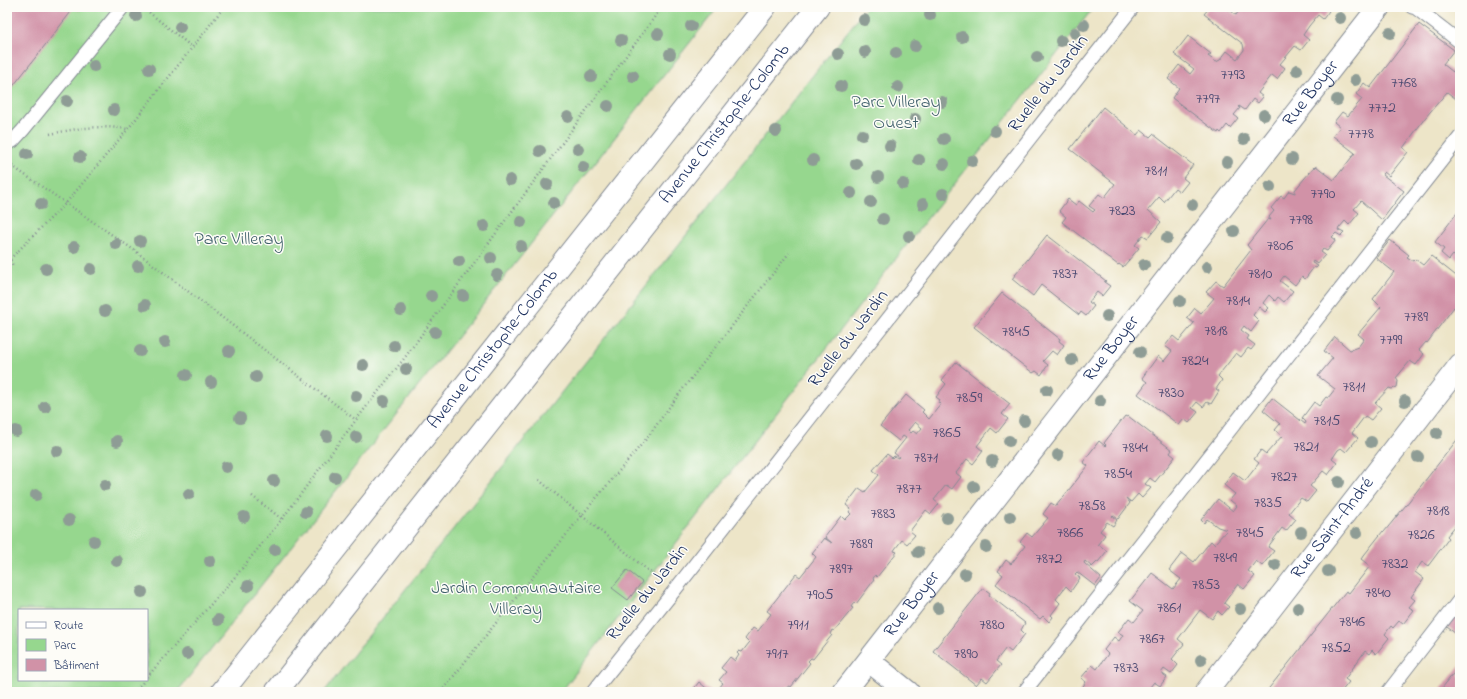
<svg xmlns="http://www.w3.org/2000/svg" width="1467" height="699" font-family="'Indie Flower',sans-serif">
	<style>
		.green { fill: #96d78e; stroke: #588376; fill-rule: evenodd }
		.building { fill: #d192a7; fill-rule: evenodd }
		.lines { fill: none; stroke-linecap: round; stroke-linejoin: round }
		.service-casing { stroke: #848a93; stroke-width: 15 }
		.minor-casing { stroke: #848a93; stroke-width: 24 }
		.secondary-casing { stroke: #848a93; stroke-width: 24 }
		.path { stroke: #848a93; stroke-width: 2.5; stroke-dasharray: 1 3; stroke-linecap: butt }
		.service { stroke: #fff; stroke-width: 13 }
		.minor { stroke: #fff; stroke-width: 22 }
		.secondary { stroke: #fff; stroke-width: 22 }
		.tree { fill: #8e9c95 }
		.labels { text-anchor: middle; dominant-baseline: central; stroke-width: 3; stroke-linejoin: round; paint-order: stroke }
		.number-label { font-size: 16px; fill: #484870 }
		.street-label { font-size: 18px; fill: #1b2f5e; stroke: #fdfcf7 }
		.park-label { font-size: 18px; fill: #40616c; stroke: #fdfcf7 }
	</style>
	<rect width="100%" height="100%" fill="#fdfcf7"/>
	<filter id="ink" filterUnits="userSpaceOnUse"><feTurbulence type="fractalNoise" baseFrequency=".025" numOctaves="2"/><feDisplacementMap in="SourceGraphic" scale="8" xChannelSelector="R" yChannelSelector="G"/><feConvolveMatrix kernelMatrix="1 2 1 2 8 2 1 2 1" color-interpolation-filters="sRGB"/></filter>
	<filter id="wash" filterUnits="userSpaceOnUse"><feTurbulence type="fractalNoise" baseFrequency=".012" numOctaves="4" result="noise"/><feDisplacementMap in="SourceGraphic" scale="16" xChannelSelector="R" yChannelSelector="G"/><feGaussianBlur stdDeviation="0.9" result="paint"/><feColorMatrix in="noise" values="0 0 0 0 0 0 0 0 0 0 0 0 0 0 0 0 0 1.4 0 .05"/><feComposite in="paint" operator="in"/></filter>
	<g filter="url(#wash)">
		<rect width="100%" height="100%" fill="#ede5c8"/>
		<path class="green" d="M7 7H718L177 692H7ZM19 610H147V680H19Z
			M867 7H1094L905 247 561 692H324Z"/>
		<g id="blocks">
			<path class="building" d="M7 7H82L79 11 74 8 7 94Z
				M1210 7H1226L1236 15 1242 7H1324L1329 11 1323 19 1318 15 1309 26 1303 35 1309 40 1301 50 1295 46 1280 64 1285 68 1277 79 1272 75 1258 93 1263 97 1258 103 1253 99 1245 110 1239 106 1238 107 1240 108 1234 115 1238 118 1230 128 1227 125 1221 133 1219 131 1218 133 1172 98 1179 88 1168 79 1179 65 1190 74 1194 69 1174 54 1188 36 1211 54 1208 56 1216 62 1220 60 1227 51 1237 59 1244 50 1243 44 1204 14Z
				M1419 24 1454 50 1443 64 1453 72 1457 65 1460 67V102L1447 92 1425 118 1403 148 1408 152 1389 176 1384 172 1383 175 1404 191 1382 220 1361 201 1354 209 1359 213 1349 225 1345 221 1339 228 1338 230 1344 233 1341 236 1336 233 1332 237 1336 240 1327 251 1323 249 1321 252 1325 255 1317 264 1313 261 1312 263 1318 266 1316 268 1314 267 1305 279 1302 276 1295 285 1284 276 1280 281 1293 291 1284 302 1278 297 1275 301 1269 295 1263 303 1269 308 1265 312 1259 307 1253 315 1259 321 1251 332 1244 326 1241 330 1249 336 1247 339 1255 345 1251 350 1248 348 1241 357 1236 353 1218 376 1222 380 1216 389 1219 391 1211 404 1207 402 1203 407 1197 402 1192 408 1198 412 1189 423 1184 419 1179 425 1138 394 1147 382 1142 378 1158 356 1164 361 1165 360 1172 351 1165 346 1173 336 1179 341 1194 323 1187 318 1195 308 1201 313 1209 304 1214 298 1206 292 1216 281 1223 286 1251 250 1247 245 1268 219 1271 220 1269 217 1274 211 1271 208 1281 196 1284 198 1289 191 1295 193V190L1314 167 1315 168 1316 166 1334 180 1355 153 1333 136 1340 127 1334 122 1342 112 1348 116 1362 99 1356 94 1364 83 1370 88Z
				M1103 107 1137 135 1141 130 1150 137 1153 134 1193 165 1183 178 1188 182 1180 192 1175 188 1164 202 1159 197 1148 210 1161 222 1148 238 1143 235 1135 245 1139 248 1123 267 1119 264 1118 265 1062 222 1066 217 1059 211 1068 199 1076 205 1079 201 1093 212 1095 210 1089 206 1099 194 1104 198 1115 184 1070 149Z
				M1460 209V261L1453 255 1449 260 1441 253 1444 249 1435 242Z
				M1047 235 1106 281 1104 282 1110 286 1102 296 1097 292 1089 302 1094 306 1086 316 1081 312 1079 315 1041 285 1033 296 1012 279Z
				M1390 240 1409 255 1407 257 1413 261 1415 259 1423 265 1431 256 1460 279V312L1454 307 1427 343 1426 342 1419 350 1424 354 1416 365 1410 361 1396 378 1398 381 1397 387 1392 389 1389 388 1375 403 1381 408 1371 420 1365 416 1352 433 1358 438 1346 452 1341 448 1338 450 1332 459 1337 463 1328 475 1323 471 1310 486 1316 491 1307 502 1301 498 1289 513 1296 519 1286 531 1282 528 1268 547 1274 551 1262 566 1256 561 1248 571 1255 576 1244 589 1238 584 1232 592 1224 603 1229 607 1222 615 1218 611 1212 619 1200 610 1178 639 1184 644 1172 659 1178 665 1171 674 1164 669 1161 673 1167 677 1160 686 1154 682 1146 692H1079L1086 682 1081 678 1092 665 1097 669 1108 654 1104 650 1114 637 1119 641 1123 635 1118 632 1129 618 1134 622 1143 611 1130 601 1152 573 1173 589 1181 579 1169 570 1182 553 1194 562 1211 541 1214 544 1227 530 1218 527 1207 519 1204 523 1201 520 1218 499 1233 511 1237 506 1230 500 1235 494 1224 485 1233 472 1245 481 1259 463 1254 459 1261 450 1266 454 1282 436 1275 430 1280 424 1263 410 1272 398 1305 424 1306 422 1302 418 1314 402 1319 406 1326 397 1328 398 1335 389 1318 376 1333 358 1324 351 1335 337 1350 350 1358 347 1364 339 1358 334 1381 307 1373 299 1394 272 1376 258Z
				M1002 293 1060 339 1059 341 1064 345 1057 355 1052 351 1043 361 1048 365 1041 375 1036 371 1033 373 974 327Z
				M956 362 1010 404 1002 414 1008 419 997 433 991 428 977 446 983 451 973 464 967 459 956 473 961 477 952 489 946 485 934 500 939 504 931 514 926 510 910 531 915 535 907 544 902 540 895 549 894 551 897 552 877 577 875 575 873 579 874 580 856 604 854 602 853 604 851 607 853 608 834 631 832 630 830 634 832 635 813 659 811 658 808 661 810 663 791 687 789 686 785 689 788 691 787 692H716L723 683 719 680 726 672 721 668 730 657 735 661 739 655 737 653 739 651 742 652 749 643 745 639 753 628 758 631 771 614 767 611 796 574 800 577 816 557 812 553 824 538 832 543 825 537 841 516 845 520 851 514 849 512 851 509 846 505 859 488 865 492 879 475 873 470 887 454 892 458 894 456 898 458 899 457 894 453 906 438 903 436 899 441 880 426 906 395 924 410 922 412 929 419 941 404 938 403 940 400 936 397 946 384 942 380ZM915 422 922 428 917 434 913 431 911 433 908 430Z
				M1125 416 1127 417 1128 416 1172 450 1170 453 1175 457 1155 482 1150 478 1145 484 1151 488 1142 498 1138 494 1131 502 1126 498 1130 503 1118 519 1113 515 1112 516 1117 520 1113 526 1107 522 1100 531 1105 535 1098 544 1107 551 1098 562H1097L1092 567 1085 561 1084 563 1101 578 1095 586 1077 572 1075 574 1080 578 1071 591 1066 586 1056 599 1060 603 1051 615 1053 617 1049 622 1043 616 1040 619 996 584 1003 575 998 571 1006 560 1011 564 1025 546 1020 542 1027 533 1032 537 1048 518 1043 514 1051 503 1056 506 1088 466 1083 462 1099 441 1105 446 1106 445 1104 443Z
				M1460 436V520L1447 536 1449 538 1428 566 1422 562 1415 572 1424 579 1411 597 1415 600 1409 607 1414 610 1403 624 1399 621 1393 628 1391 626 1385 634 1389 638 1376 654 1372 650 1369 654 1365 651 1345 679 1349 682 1341 692H1266L1346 591 1349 593 1370 566 1361 559 1383 531 1384 532 1406 505Z
				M627 570 642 582 628 600 612 588Z
				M983 588 990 593 989 595 1025 623 1021 630 1025 634 1011 652 1006 648 996 661 1001 665 987 682 982 678 976 685 933 651Z
				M1460 610V637L1447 627Z
				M1460 665V692H1439Z
				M699 682 711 692H691Z"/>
		</g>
	</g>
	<g filter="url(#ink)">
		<use href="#blocks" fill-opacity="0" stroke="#848a93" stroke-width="1"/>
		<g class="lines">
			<g class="service-casing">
				<path id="service" d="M1412 7 1416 8 1460 42
					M7 144 13 141 23 130 123 7
					M593 692 674 591 1133 7
					M1024 692 1460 137
					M1388 692 1460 599"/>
			</g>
			<g class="minor-casing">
				<g id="minor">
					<path d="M869 661 908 692"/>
					<path id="s1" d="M844 692 1379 7"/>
					<path id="s2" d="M1206 692 1460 365"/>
				</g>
			</g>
			<g class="secondary-casing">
				<g id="secondary">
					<path id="s3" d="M222 692 765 7"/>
					<path id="s4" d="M276 692 818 7"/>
				</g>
			</g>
			<path class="path" d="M146 10 192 47
				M50 134C79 128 98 125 128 129
				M12 166 134 250 356 420
				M7 253 13 266
				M10 259 66 203 128 129 224 7
				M539 480 657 578
				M252 496 282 519
				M147 677 235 577 282 519 356 420 403 360 662 7
				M134 692 145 680
				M441 692 582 515 647 438 679 394 789 253"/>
			<use href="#service" class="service"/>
			<use href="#minor" class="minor"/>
			<use href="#secondary" class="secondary"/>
		</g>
		<g class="tree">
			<circle cx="930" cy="15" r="6"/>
			<circle cx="136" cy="16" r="6"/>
			<circle cx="1340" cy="18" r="6"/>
			<circle cx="864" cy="20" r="6"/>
			<circle cx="1084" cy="25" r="6"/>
			<circle cx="691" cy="26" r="6"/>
			<circle cx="180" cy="27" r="6"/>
			<circle cx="1075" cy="33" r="6"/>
			<circle cx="1390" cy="33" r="6"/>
			<circle cx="658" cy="34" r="6"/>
			<circle cx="962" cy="37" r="6"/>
			<circle cx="621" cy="40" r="6"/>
			<circle cx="1061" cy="41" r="6"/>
			<circle cx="915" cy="46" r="6"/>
			<circle cx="865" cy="52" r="6"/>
			<circle cx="896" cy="53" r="6"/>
			<circle cx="670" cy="54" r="6"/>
			<circle cx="838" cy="54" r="6"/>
			<circle cx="1037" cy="57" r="6"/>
			<circle cx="94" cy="66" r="6"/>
			<circle cx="149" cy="69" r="6"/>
			<circle cx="1297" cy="70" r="6"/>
			<circle cx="591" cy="76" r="6"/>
			<circle cx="633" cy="76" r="6"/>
			<circle cx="1355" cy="80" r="6"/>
			<circle cx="841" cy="86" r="6"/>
			<circle cx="898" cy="87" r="6"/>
			<circle cx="1337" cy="100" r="6"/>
			<circle cx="67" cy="101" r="6"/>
			<circle cx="942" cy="102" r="6"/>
			<circle cx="608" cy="106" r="6"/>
			<circle cx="114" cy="110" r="6"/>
			<circle cx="1264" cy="115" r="6"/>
			<circle cx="568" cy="117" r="6"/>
			<circle cx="915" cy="119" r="6"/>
			<circle cx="776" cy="131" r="6"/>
			<circle cx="995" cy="131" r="6"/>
			<circle cx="862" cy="135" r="6"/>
			<circle cx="944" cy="139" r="6"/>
			<circle cx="1244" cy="139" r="6"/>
			<circle cx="890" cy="146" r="6"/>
			<circle cx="578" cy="149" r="6"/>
			<circle cx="540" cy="151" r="6"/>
			<circle cx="27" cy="154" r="6"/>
			<circle cx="80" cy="157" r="6"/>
			<circle cx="1292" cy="159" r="6"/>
			<circle cx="813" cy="160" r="6"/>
			<circle cx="919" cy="160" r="6"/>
			<circle cx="972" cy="161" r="6"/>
			<circle cx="1227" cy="162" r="6"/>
			<circle cx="856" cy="164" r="6"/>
			<circle cx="944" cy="164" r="6"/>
			<circle cx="583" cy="167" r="6"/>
			<circle cx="878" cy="177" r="6"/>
			<circle cx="510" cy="180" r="6"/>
			<circle cx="547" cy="184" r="6"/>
			<circle cx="903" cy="184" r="6"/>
			<circle cx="1270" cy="187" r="6"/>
			<circle cx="851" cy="193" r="6"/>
			<circle cx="943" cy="194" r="6"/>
			<circle cx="871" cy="202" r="6"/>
			<circle cx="554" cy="203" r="6"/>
			<circle cx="41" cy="204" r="6"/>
			<circle cx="923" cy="204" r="6"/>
			<circle cx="1192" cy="205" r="6"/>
			<circle cx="883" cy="219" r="6"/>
			<circle cx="521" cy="222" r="6"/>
			<circle cx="484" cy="226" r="6"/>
			<circle cx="1234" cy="231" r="6"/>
			<circle cx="909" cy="236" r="6"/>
			<circle cx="1167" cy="238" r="6"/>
			<circle cx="140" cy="241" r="6"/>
			<circle cx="116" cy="244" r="6"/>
			<circle cx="521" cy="246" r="6"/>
			<circle cx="74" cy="247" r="6"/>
			<circle cx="491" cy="258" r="6"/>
			<circle cx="459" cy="261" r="6"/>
			<circle cx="1144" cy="265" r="6"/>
			<circle cx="138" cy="266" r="6"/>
			<circle cx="1207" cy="267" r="6"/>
			<circle cx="46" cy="269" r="6"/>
			<circle cx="91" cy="269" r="6"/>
			<circle cx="497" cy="275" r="6"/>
			<circle cx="431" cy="296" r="6"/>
			<circle cx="463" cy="296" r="6"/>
			<circle cx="1180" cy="301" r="6"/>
			<circle cx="145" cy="305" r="6"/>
			<circle cx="401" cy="310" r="6"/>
			<circle cx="105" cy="311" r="6"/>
			<circle cx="1107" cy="316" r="6"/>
			<circle cx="435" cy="332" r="6"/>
			<circle cx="165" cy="342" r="6"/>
			<circle cx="394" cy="346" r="6"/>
			<circle cx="140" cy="351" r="6"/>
			<circle cx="229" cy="351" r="6"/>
			<circle cx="1140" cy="352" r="6"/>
			<circle cx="1072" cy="360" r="6"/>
			<circle cx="363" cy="365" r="6"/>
			<circle cx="406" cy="369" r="6"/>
			<circle cx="186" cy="375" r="6"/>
			<circle cx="256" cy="377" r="6"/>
			<circle cx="211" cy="382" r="6"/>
			<circle cx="1047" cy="390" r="6"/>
			<circle cx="356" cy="396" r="6"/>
			<circle cx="384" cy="401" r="6"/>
			<circle cx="1100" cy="401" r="6"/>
			<circle cx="1405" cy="401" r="6"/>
			<circle cx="45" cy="407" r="6"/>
			<circle cx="240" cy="418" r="6"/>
			<circle cx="1024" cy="421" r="6"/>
			<circle cx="16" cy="431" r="6"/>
			<circle cx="1437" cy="433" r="6"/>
			<circle cx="327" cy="436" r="6"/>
			<circle cx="356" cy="437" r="6"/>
			<circle cx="117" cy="441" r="6"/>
			<circle cx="1009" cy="441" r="6"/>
			<circle cx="1371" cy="442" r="6"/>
			<circle cx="57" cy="451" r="6"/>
			<circle cx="1058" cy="455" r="6"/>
			<circle cx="1418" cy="457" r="6"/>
			<circle cx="992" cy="461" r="6"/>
			<circle cx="226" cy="467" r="6"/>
			<circle cx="335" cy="477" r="6"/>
			<circle cx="274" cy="481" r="6"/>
			<circle cx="1339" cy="482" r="6"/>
			<circle cx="105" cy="485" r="6"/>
			<circle cx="974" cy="487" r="6"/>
			<circle cx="189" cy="494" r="6"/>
			<circle cx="36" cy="495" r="6"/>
			<circle cx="306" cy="512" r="6"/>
			<circle cx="244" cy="517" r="6"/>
			<circle cx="1010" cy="517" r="6"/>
			<circle cx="947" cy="518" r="6"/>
			<circle cx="69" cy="520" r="6"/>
			<circle cx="1301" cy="532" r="6"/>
			<circle cx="1357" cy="533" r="6"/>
			<circle cx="94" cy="541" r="6"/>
			<circle cx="986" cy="547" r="6"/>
			<circle cx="275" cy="550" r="6"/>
			<circle cx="918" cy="552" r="6"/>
			<circle cx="117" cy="561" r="6"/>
			<circle cx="210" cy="561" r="6"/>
			<circle cx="1275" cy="565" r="6"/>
			<circle cx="1328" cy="571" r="6"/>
			<circle cx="965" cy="574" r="6"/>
			<circle cx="248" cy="586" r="6"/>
			<circle cx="142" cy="592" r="6"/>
			<circle cx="938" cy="608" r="6"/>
			<circle cx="1298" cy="608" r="6"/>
			<circle cx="1240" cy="609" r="6"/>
			<circle cx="218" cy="620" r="6"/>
			<circle cx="187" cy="654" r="6"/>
			<circle cx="1201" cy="660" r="6"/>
		</g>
	</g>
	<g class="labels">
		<g class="number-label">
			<text x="1233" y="75">7793</text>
			<text x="1404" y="83">7768</text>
			<text x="1208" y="99">7797</text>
			<text x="1382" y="108">7772</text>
			<text x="1361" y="134">7778</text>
			<text x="1156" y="171">7811</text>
			<text x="1323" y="194">7790</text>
			<text x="1122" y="211">7823</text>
			<text x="1301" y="220">7798</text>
			<text x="1280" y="246">7806</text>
			<text x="1065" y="274">7837</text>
			<text x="1260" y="274">7810</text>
			<text x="1238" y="301">7814</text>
			<text x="1416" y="317">7789</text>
			<text x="1216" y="331">7818</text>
			<text x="1016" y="332">7845</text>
			<text x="1391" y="340">7799</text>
			<text x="1195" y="361">7824</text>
			<text x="1354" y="387">7811</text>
			<text x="1171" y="393">7830</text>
			<text x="969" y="398">7859</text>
			<text x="1327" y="421">7815</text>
			<text x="947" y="433">7865</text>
			<text x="1306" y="447">7821</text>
			<text x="1135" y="448">7844</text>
			<text x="926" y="458">7871</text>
			<text x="1118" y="474">7854</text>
			<text x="1284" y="477">7827</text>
			<text x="909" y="489">7877</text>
			<text x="1268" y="503">7835</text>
			<text x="1092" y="506">7858</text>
			<text x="1438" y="511">7818</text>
			<text x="883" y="514">7883</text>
			<text x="1070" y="533">7866</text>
			<text x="1250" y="533">7845</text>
			<text x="1421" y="535">7826</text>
			<text x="861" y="544">7889</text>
			<text x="1225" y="558">7849</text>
			<text x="1049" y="559">7872</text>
			<text x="1395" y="564">7832</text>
			<text x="841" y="569">7897</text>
			<text x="1206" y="585">7853</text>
			<text x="1378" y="593">7840</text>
			<text x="820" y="595">7905</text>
			<text x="1169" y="608">7861</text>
			<text x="1352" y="622">7846</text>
			<text x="798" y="625">7911</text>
			<text x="992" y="625">7880</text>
			<text x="1152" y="639">7867</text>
			<text x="1336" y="648">7852</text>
			<text x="777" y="654">7917</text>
			<text x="966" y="654">7890</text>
			<text x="1126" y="668">7873</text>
		</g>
		<g class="street-label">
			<text transform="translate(1049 84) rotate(-52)">Ruelle du Jardin</text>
			<text stroke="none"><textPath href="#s1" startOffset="759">Rue Boyer</textPath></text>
			<text stroke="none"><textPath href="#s4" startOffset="724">Avenue Christophe-Colomb</textPath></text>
			<text transform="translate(849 339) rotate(-52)">Ruelle du Jardin</text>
			<text stroke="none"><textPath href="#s3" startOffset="437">Avenue Christophe-Colomb</textPath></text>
			<text stroke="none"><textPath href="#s1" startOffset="435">Rue Boyer</textPath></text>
			<text stroke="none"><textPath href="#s2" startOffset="207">Rue Saint-André</textPath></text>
			<text transform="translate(648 593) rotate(-51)">Ruelle du Jardin</text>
			<text stroke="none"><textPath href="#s1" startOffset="111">Rue Boyer</textPath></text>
		</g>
		<g class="park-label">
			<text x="896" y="103">Parc Villeray<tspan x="896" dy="21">Ouest</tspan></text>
			<text x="239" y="240">Parc Villeray</text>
			<text x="516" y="589">Jardin Communautaire<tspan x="516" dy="21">Villeray</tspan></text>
		</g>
	</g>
	<rect width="1467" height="699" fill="none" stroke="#fdfcf7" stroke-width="24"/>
	<rect x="18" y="609" width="130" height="72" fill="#fdfcf7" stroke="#a3aaba"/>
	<rect x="26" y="622" width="20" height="6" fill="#ffffff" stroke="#a3aaba"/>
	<text x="54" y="629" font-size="12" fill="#1b2f5e">Route</text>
	<rect x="26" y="639" width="20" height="12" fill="#96d78e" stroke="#a3aaba"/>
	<text x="54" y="649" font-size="12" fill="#1b2f5e">Parc</text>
	<rect x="26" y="659" width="20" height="12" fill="#d192a7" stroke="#a3aaba"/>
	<text x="54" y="669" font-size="12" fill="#1b2f5e">Bâtiment</text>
</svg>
